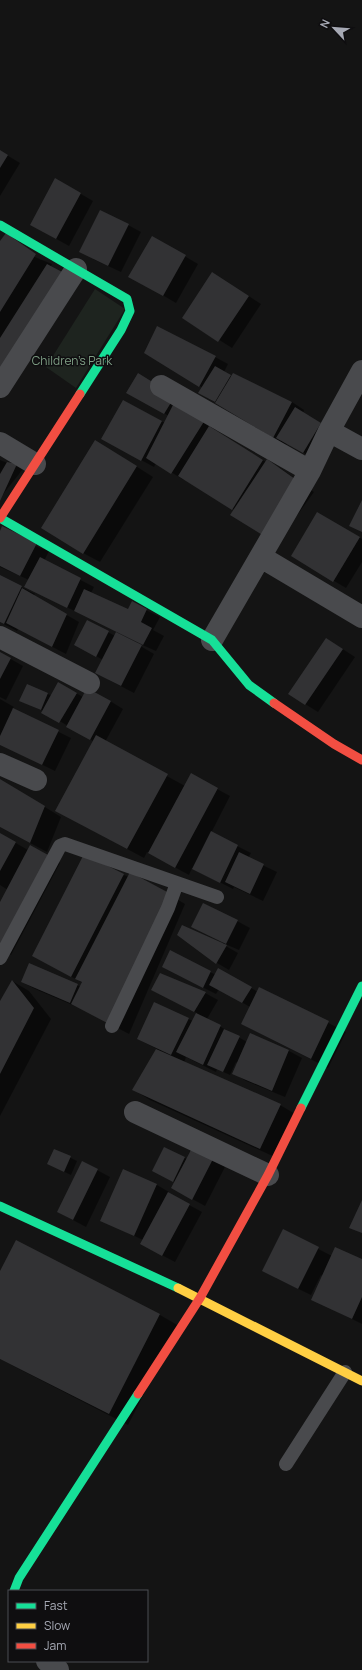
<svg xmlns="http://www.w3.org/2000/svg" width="362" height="1670" font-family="Manrope,sans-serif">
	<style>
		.green { fill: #1e241f }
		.shadow { fill: #0007 }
		.building { fill: #323234 }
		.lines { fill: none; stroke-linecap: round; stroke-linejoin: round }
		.lane { stroke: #494a4d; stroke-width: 14 }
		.street { stroke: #494a4d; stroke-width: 22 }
		.fast { stroke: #16e098; stroke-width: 9 }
		.slow { stroke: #ffcf43; stroke-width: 9 }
		.jam { stroke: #f24e42; stroke-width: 9 }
		.labels { text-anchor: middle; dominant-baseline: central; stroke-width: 3; stroke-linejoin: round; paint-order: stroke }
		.park-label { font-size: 12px; fill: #7e9e84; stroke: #0f0e10 }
	</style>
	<rect width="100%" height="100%" fill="#141414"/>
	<path class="green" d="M95 289 125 309 76 388 46 367Z"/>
	<path class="shadow" d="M0 151 20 163 0 196Z
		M55 179 93 201 69 246 44 232Z
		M128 225 141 232 121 272 93 259Z
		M152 237 198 264 176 303 130 276Z
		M0 243 52 264 0 396Z
		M213 273 261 304 232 348 183 317Z
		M145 353 215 357 228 364 224 372 232 377 233 374 292 402 304 410 303 413 333 431 316 460 287 443 286 445 200 393 203 388Z
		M138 375 217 428 215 431 266 462 267 461 280 468 314 492 277 543 235 510 185 479 184 480 156 463 154 467 115 446 123 401 165 423 169 416 128 393Z
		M112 451 153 477 100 562 83 553Z
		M0 460 23 469 0 498Z
		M318 513 362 539V562L346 588 292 556Z
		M0 533 49 551 44 561 94 587 91 593 128 611 132 603 160 617 153 630 164 636 156 651 138 643 137 644 154 654 134 693 109 680 103 660 75 644 88 621 115 636 117 632 38 593 29 580 0 567Z
		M0 576 35 594 33 596 79 622 66 654 18 629 17 631 0 622Z
		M327 639 355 657 318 712 305 704Z
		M0 653 23 666 6 700 0 697Z
		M59 684 83 697 110 701 123 709 105 742 185 786 191 775 230 796 211 833 251 853 248 858 277 872 263 901 234 887 233 889 192 868 189 875 147 852 144 858 73 820 93 741 43 711 21 701 48 694 52 696Z
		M0 699 14 707 12 709 71 738 55 771 0 744Z
		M0 779 61 817 47 852 0 827Z
		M0 834 28 850 47 856 60 863 11 955 0 949V904L8 890 0 885Z
		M124 875 168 894 185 904 129 1034 82 1009 35 989 22 982 30 964 81 987 83 983 33 956Z
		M237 921 250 928 239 950 225 944 224 945 238 953 229 970 217 963 223 942Z
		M171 952 216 975 219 970 258 992 260 988 346 1032 328 1068 242 1024 250 1007 219 989 216 994 176 974Z
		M160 974 205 993 218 1000 207 1019 247 1042 250 1034 289 1051 302 1058 285 1097 246 1081 234 1073 238 1063 236 1062 230 1075 217 1069 216 1072 186 1057 184 1063 280 1105 297 1115 277 1158 150 1100 134 1090 157 1049 138 1039 188 1019 193 1021 197 1013 152 990Z
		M12 981 29 991 51 1019 0 1116V1003Z
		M165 1148 187 1159 213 1160 225 1167 205 1206 185 1195 175 1182 160 1175Z
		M55 1150 77 1161 71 1175 48 1164Z
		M82 1162 110 1177 86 1227 58 1212Z
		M124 1170 157 1185 169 1192V1194L202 1212 175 1262 154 1251 143 1240 101 1220Z
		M283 1231 332 1256 362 1261V1324L312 1299 323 1276 321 1275 311 1295 276 1278Z
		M0 1273 160 1315 179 1326 128 1425 0 1359Z"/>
	<path class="building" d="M0 150 8 155 0 168Z
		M55 178 81 193 56 239 30 225Z
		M100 210 129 224 108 266 79 252Z
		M6 233 36 254 0 312V241Z
		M152 236 186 255 163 296 128 277Z
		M47 264 64 273 0 370V338Z
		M212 272 249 296 218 342 182 318Z
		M157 326 216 356 199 387 144 353Z
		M215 366 231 375 215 402 198 393Z
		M138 373 175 396 164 414 126 393Z
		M233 373 292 402 273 438 215 403Z
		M123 400 162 421 141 461 101 439Z
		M175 401 205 420 171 474 146 458Z
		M295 407 321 423 303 453 276 438Z
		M209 426 263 460 232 510 178 476Z
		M95 440 137 466 83 554 41 528Z
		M267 459 302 484 264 536 230 515Z
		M7 462 17 464 0 501V474Z
		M362 500V532L349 526Z
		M317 512 360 537 333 582 291 556Z
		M2 526 37 543 20 576 0 566V531Z
		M40 557 81 578 67 608 24 587Z
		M0 575 22 586 4 624 0 622Z
		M22 588 67 614 52 647 6 623Z
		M84 589 128 609 132 601 147 609 141 622 152 628 143 645 74 611Z
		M87 620 109 631 96 657 74 645Z
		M116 632 142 645 121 686 95 673Z
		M326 638 343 649 305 705 288 694Z
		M0 652 11 658 0 679Z
		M58 682 77 693 59 723 41 713Z
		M27 684 48 693 41 710 19 701Z
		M87 688 111 701 90 740 66 727Z
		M13 708 59 730 42 765 0 745V736Z
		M96 735 168 774 127 849 55 811Z
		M191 773 218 788 175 868 148 853Z
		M0 779 45 806 30 843 0 827Z
		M211 831 238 845 220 883 192 869Z
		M0 833 16 842 0 871Z
		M30 845 48 855 0 945V902Z
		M239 852 264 864 250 894 225 882Z
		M84 854 124 874 71 977 32 956Z
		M130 872 169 893 111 1025 71 1004 82 982 75 979Z
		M203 903 238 920 226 944 191 927Z
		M182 925 227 945 216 964 177 935Z
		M170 950 211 971 203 988 162 967Z
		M29 963 78 984 70 1003 21 982Z
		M218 968 252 987 242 1003 209 985Z
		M160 973 206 992 194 1012 151 990Z
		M12 980 34 1008 0 1074V1001Z
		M259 987 329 1021 311 1059 241 1024Z
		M154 1002 189 1018 171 1055 137 1039Z
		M196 1013 221 1025 203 1065 176 1052Z
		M224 1029 240 1036 223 1072 207 1065Z
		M250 1033 289 1050 272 1091 232 1074Z
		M156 1049 281 1104 260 1149 132 1090Z
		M164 1147 185 1157 173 1182 152 1171Z
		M192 1148 213 1159 192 1200 171 1188Z
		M54 1149 71 1156 64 1172 47 1164Z
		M82 1161 98 1169 73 1220 57 1212Z
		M123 1169 157 1184 134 1236 100 1221Z
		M168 1192 190 1204 162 1256 140 1244Z
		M362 1200V1233L349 1228Z
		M283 1229 319 1247 298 1289 262 1271Z
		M16 1240 160 1314 109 1414 0 1359V1271Z
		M335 1247 362 1259V1297L352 1319 311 1300Z"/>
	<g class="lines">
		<path class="lane" d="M177 883 217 897
			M0 958 60 846 65 844 177 883 168 908 112 1026
			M286 1464 345 1372"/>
		<path class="street" d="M161 386 310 471
			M0 387 76 269
			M329 431 362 449
			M0 443 35 464
			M261 557 362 617
			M0 637 89 683
			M212 640 310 471 329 431 362 371
			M0 764 36 780
			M135 1112 268 1175
			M47 1661 58 1670"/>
		<path class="fast" d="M0 225 127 299 130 311 121 330 80 394
			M0 518 212 640 249 685 274 703
			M301 1108 362 986
			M0 1206 178 1288
			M14 1591 19 1578 138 1394"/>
		<path class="slow" d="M178 1288 362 1381"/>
		<path class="jam" d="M0 518 80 394
			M274 703 334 744 362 760
			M138 1394 200 1298 268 1175 301 1108"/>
	</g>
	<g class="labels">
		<g class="park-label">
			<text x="72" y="360">Children's Park</text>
		</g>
	</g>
	<rect x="8" y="1590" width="140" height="72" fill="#0f0e10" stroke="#4b4c52"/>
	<rect x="16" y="1603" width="20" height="6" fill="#16e098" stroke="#4b4c52"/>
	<text x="44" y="1610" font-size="12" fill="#a6a9b4">Fast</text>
	<rect x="16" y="1623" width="20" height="6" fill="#ffcf43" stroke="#4b4c52"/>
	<text x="44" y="1630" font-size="12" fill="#a6a9b4">Slow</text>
	<rect x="16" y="1643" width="20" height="6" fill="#f24e42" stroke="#4b4c52"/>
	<text x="44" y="1650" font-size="12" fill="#a6a9b4">Jam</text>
	<g transform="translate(334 28) rotate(296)" stroke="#0f0e10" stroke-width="3" paint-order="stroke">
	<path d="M0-3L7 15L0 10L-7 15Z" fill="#a6a9b4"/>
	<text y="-6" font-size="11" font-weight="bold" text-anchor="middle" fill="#a6a9b4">N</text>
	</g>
</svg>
